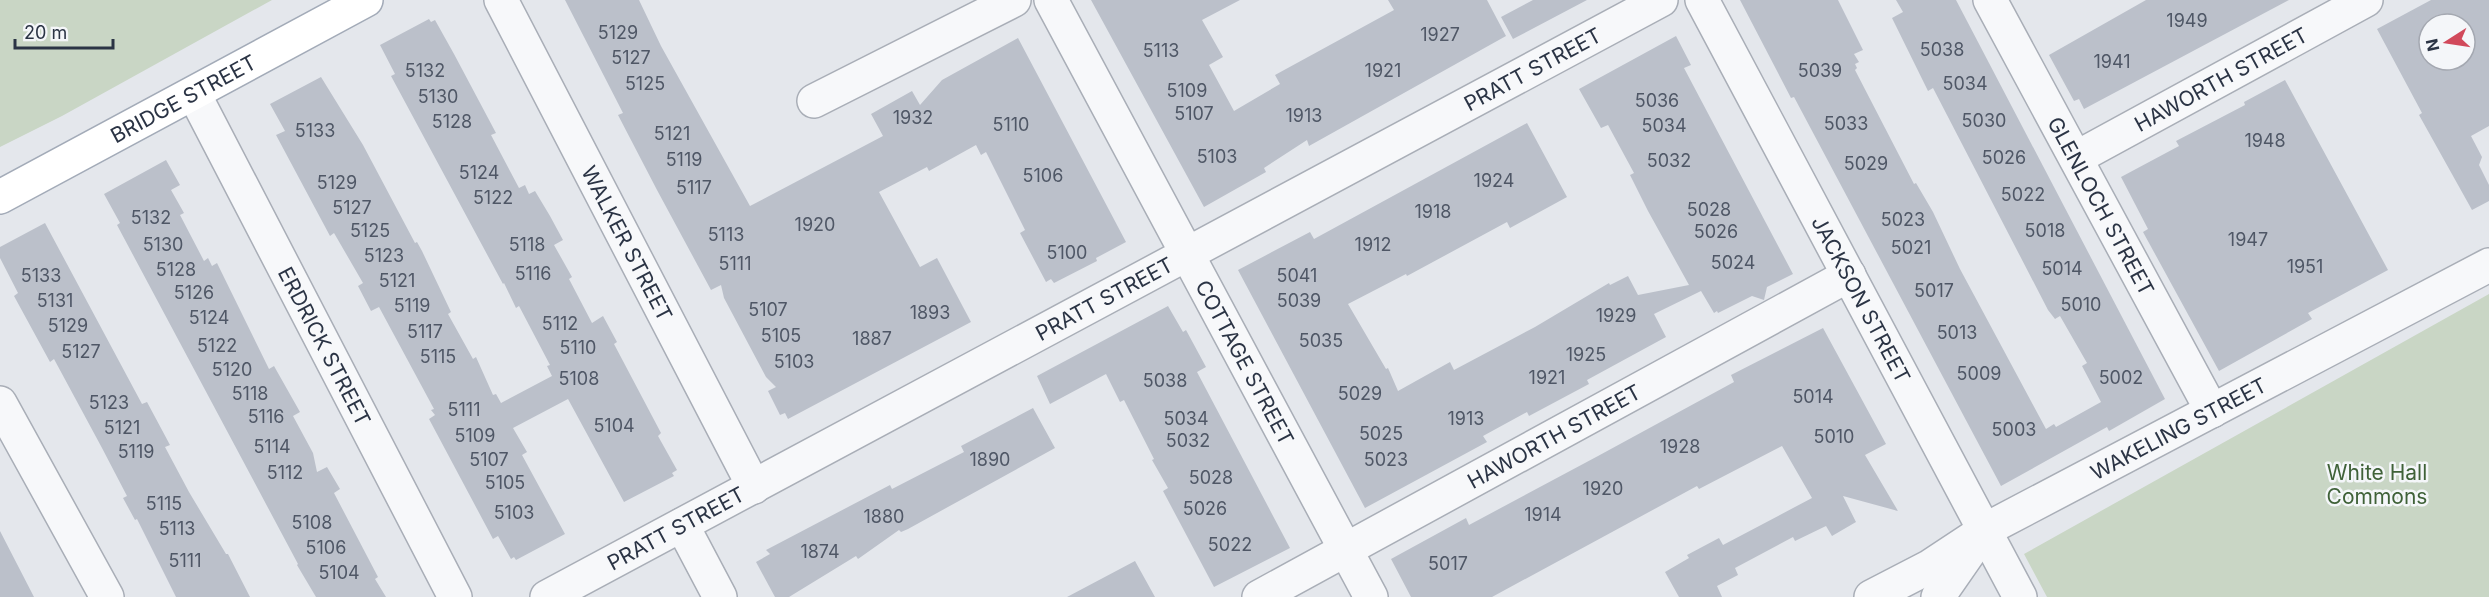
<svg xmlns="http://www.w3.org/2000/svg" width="2489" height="597" font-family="Inter,sans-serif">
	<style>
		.green { fill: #c9d6c5 }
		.building { fill: #bbc0ca; fill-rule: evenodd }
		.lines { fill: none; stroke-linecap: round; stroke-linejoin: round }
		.minor-casing { stroke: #a9aeb7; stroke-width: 36 }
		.major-casing { stroke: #a3abb8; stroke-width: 36 }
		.minor { stroke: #f7f8fa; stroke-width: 33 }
		.major { stroke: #fff; stroke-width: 33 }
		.labels { text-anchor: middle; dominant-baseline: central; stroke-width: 5; stroke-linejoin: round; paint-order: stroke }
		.number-label { font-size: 18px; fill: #4f5766 }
		.street-label { font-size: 21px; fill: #2b3445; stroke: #f4f6f9 }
		.park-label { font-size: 21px; fill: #3f6138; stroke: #f4f6f9 }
	</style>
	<rect width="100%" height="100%" fill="#e4e7ec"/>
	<path class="green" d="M0 0H272L62 116 0 147Z
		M2489 294V597H2047L2024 554Z"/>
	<path class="building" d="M565 0H639L661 46 750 206 883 136 871 114 912 91 920 105 942 80 1018 38 1126 242 1096 258 1097 261 1054 283 1051 279 1046 282 1020 233 1025 230 986 152 981 155 976 145 929 171 927 167 879 192 920 267 937 258 971 322 788 419 785 413 780 415 768 391 776 387 766 377 724 298 721 285 711 290 657 190 618 115 623 113Z
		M1091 0H1240L1202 20 1223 57 1209 65 1234 111 1280 84 1275 75 1394 10 1388 0H1487L1506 36 1309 146 1307 140 1264 168 1266 172 1204 207Z
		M1533 0H1587L1513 39 1501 17Z
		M1740 0H1838L1863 50 1854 54 1859 62 1855 64 1857 68 1855 70 1914 184 1916 183 1933 212 1960 269 2046 429 2054 424 2056 427 2101 402 2082 366 2087 363 2060 316 2055 319 2048 310 1933 88 1928 91 1892 18 1903 12 1896 0H1956L2165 399 2109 431 2107 427 2001 486 1794 97 1791 98Z
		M2146 0H2289L2084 109 2079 99 2074 101 2049 55Z
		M2431 0H2489V126L2471 136 2482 157 2479 165 2489 185V201L2472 210 2419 115 2422 113 2377 29ZM2429 24H2465V60H2429Z
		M429 19 431 22 435 20 454 54 496 133 491 135 519 188 525 185 529 194 535 191 550 216 563 240 554 245 572 277 569 279 592 323 603 316 617 342 614 344 661 433 658 436 677 470 672 473 674 476 624 502 568 399 513 428 527 452 522 455 565 534 516 560 514 557 511 559 498 536 493 539 429 419 435 415 431 410 434 409 379 307 371 311 358 286 363 283 334 233 330 236 276 135 285 131 270 104 321 77 363 145 415 243 417 242 422 251 451 312 448 314 473 359 476 357 493 395 496 394 501 403 552 376 547 366 550 365 519 306 516 308 504 283 503 284 391 76 395 74 380 45Z
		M1676 36 1691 65 1684 68 1793 274 1767 287 1764 300 1752 296 1718 313 1717 311 1714 313 1701 291 1654 314 1666 337 1587 380 1589 384 1529 416 1527 412 1483 436 1487 442 1365 508 1238 270 1310 232 1314 239 1527 123 1567 197 1510 228 1507 222 1407 276 1406 274 1348 304 1386 369 1388 368 1398 391 1450 362 1454 370 1535 327 1609 283 1610 285 1628 276 1638 295 1689 285 1648 211 1630 175 1634 173 1608 125 1601 128 1579 89Z
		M2285 80 2388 270 2308 313 2312 319 2219 371 2143 232 2148 229 2121 177 2179 146 2176 141 2245 105 2244 102Z
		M166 160 180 185 171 190 184 213 180 215 204 261 208 258 212 266 217 263 269 369 274 366 300 412 293 416 313 453 317 472 327 467 340 489 334 493 378 577 375 579 386 597H316L297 565 298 564 117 225 120 223 104 194Z
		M45 223 142 404 147 402 170 445 165 447 189 492 226 554H228L250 597H176L137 519 135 520 123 498 127 496 102 448 54 359 50 362 14 296 18 293 0 258V247Z
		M1168 306 1183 332 1186 330 1206 367 1197 372 1290 548 1214 587 1163 491 1168 488 1152 460 1154 459 1124 400 1120 402 1106 374 1050 404 1037 376Z
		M1823 328 1886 444 1865 455 1898 511 1843 496 1856 522 1832 536 1826 526 1795 541 1793 537 1735 568 1738 575 1717 586 1722 597H1679L1665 572 1689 558 1687 555 1719 538 1723 545 1812 498 1782 446 1699 489 1697 486 1492 597H1411L1391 559 1466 518 1469 525 1598 456 1734 382 1731 375Z
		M1033 408 1055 448 908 529 901 532 899 530 858 559 856 556 789 597H775L756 562 770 554 766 550 890 485 892 489 964 452 961 446Z
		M0 531 34 597H0Z
		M1135 561 1155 597H1067Z"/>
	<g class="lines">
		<g class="minor-casing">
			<g id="minor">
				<path id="s1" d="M501 0 754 487"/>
				<path id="s2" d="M1051 0 1371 597"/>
				<path id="s3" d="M1702 0 2020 597"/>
				<path id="s4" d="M1990 0 2212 411"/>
				<path id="s5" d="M194 94 455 597"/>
				<path d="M814 101 1014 0"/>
				<path id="s6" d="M2076 158 2366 0"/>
				<path d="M0 403 107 597"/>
				<path d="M682 525 720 597"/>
				<path id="s7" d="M547 597 1661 0"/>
				<path id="s8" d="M1259 597 1849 275"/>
				<path id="s9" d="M1871 597 1929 567 1985 530 2489 265"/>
				<path d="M1938 597 1972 548"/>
			</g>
		</g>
		<g class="major-casing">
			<g id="major">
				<path id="s10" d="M0 197 366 0"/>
			</g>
		</g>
		<use href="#minor" class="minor"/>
		<use href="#major" class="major"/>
	</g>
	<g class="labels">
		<g class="number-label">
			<text x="2187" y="20">1949</text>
			<text x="618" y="32">5129</text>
			<text x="1440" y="34">1927</text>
			<text x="1942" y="49">5038</text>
			<text x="1161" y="50">5113</text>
			<text x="631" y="57">5127</text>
			<text x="2112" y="61">1941</text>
			<text x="425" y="70">5132</text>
			<text x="1383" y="70">1921</text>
			<text x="1820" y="70">5039</text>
			<text x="645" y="83">5125</text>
			<text x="1965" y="83">5034</text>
			<text x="1187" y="90">5109</text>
			<text x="438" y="96">5130</text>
			<text x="1657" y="100">5036</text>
			<text x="1194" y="113">5107</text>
			<text x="1304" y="115">1913</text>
			<text x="913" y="117">1932</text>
			<text x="1984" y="120">5030</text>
			<text x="452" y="121">5128</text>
			<text x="1846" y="123">5033</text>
			<text x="1011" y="124">5110</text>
			<text x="1664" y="125">5034</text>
			<text x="315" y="130">5133</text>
			<text x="672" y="133">5121</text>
			<text x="2265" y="140">1948</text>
			<text x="1217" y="156">5103</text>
			<text x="2004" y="157">5026</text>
			<text x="684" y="159">5119</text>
			<text x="1669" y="160">5032</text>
			<text x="1866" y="163">5029</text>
			<text x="479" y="172">5124</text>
			<text x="1043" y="175">5106</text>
			<text x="1494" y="180">1924</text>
			<text x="337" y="182">5129</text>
			<text x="694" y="187">5117</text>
			<text x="2023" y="194">5022</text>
			<text x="493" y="197">5122</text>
			<text x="352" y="207">5127</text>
			<text x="1709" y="209">5028</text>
			<text x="1433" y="211">1918</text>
			<text x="151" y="217">5132</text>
			<text x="1903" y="219">5023</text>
			<text x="815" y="224">1920</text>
			<text x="370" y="230">5125</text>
			<text x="2045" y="230">5018</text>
			<text x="1716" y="231">5026</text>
			<text x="726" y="234">5113</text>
			<text x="2248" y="239">1947</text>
			<text x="163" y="244">5130</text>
			<text x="527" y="244">5118</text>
			<text x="1373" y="244">1912</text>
			<text x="1911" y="247">5021</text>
			<text x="1067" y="252">5100</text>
			<text x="384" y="255">5123</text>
			<text x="1733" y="262">5024</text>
			<text x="735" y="263">5111</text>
			<text x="2305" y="266">1951</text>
			<text x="2062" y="268">5014</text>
			<text x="176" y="269">5128</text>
			<text x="533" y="273">5116</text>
			<text x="41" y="275">5133</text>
			<text x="1297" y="275">5041</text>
			<text x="397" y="280">5121</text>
			<text x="1934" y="290">5017</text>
			<text x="194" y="292">5126</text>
			<text x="55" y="300">5131</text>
			<text x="1299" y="300">5039</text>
			<text x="2081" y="304">5010</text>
			<text x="412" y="305">5119</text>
			<text x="768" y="309">5107</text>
			<text x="930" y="312">1893</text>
			<text x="1616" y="315">1929</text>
			<text x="209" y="317">5124</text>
			<text x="560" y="323">5112</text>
			<text x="68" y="325">5129</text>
			<text x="425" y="331">5117</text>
			<text x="1957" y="332">5013</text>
			<text x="781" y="335">5105</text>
			<text x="872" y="338">1887</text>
			<text x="1321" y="340">5035</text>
			<text x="217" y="345">5122</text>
			<text x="578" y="347">5110</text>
			<text x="81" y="351">5127</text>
			<text x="1586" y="354">1925</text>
			<text x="438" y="356">5115</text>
			<text x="794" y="361">5103</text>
			<text x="232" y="369">5120</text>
			<text x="1979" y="373">5009</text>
			<text x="1547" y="377">1921</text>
			<text x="2121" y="377">5002</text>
			<text x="579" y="378">5108</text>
			<text x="1165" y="380">5038</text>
			<text x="250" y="393">5118</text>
			<text x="1360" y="393">5029</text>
			<text x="1813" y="396">5014</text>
			<text x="109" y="402">5123</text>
			<text x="464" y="409">5111</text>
			<text x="266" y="416">5116</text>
			<text x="1186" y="418">5034</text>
			<text x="1466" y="418">1913</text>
			<text x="614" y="425">5104</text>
			<text x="122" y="427">5121</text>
			<text x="2014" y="429">5003</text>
			<text x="1381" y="433">5025</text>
			<text x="475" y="435">5109</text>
			<text x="1834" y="436">5010</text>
			<text x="1188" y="440">5032</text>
			<text x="272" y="446">5114</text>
			<text x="1680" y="446">1928</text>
			<text x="136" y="451">5119</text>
			<text x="489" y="459">5107</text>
			<text x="990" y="459">1890</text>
			<text x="1386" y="459">5023</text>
			<text x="285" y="472">5112</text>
			<text x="1211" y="477">5028</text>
			<text x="505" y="482">5105</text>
			<text x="1603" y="488">1920</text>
			<text x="164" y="503">5115</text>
			<text x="1205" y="508">5026</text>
			<text x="514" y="512">5103</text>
			<text x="1543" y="514">1914</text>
			<text x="884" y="516">1880</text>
			<text x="312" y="522">5108</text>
			<text x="177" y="528">5113</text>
			<text x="1230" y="544">5022</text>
			<text x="326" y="547">5106</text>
			<text x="820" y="551">1874</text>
			<text x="185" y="560">5111</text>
			<text x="1448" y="563">5017</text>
			<text x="339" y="572">5104</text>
		</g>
		<g class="street-label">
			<text stroke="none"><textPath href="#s7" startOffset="1118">PRATT STREET</textPath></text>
			<text stroke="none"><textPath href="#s6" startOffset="165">HAWORTH STREET</textPath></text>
			<text stroke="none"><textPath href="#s10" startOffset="208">BRIDGE STREET</textPath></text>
			<text stroke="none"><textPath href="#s4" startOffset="234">GLENLOCH STREET</textPath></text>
			<text stroke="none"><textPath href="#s1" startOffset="274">WALKER STREET</textPath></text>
			<text stroke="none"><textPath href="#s3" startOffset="339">JACKSON STREET</textPath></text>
			<text stroke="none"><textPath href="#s7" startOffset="632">PRATT STREET</textPath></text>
			<text stroke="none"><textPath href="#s5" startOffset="284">ERDRICK STREET</textPath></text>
			<text stroke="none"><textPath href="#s2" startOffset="411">COTTAGE STREET</textPath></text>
			<text stroke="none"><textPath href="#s9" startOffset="351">WAKELING STREET</textPath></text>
			<text stroke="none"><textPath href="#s8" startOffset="336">HAWORTH STREET</textPath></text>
			<text stroke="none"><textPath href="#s7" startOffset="146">PRATT STREET</textPath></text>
		</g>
		<g class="park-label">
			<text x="2377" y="472">White Hall<tspan x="2377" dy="24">Commons</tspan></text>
		</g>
	</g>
	<g transform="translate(2447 42) rotate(258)"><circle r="28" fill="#f4f6f9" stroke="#a4a8b1" stroke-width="1.5"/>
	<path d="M0-4.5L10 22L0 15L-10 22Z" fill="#d1495b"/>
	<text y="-9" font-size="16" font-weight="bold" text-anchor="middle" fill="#2b3445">N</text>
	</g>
	<path d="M15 39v9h98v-9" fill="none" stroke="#2b3445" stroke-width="3"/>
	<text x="24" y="39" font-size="18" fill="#2b3445" stroke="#f4f6f9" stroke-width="4.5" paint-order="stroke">20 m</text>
</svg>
